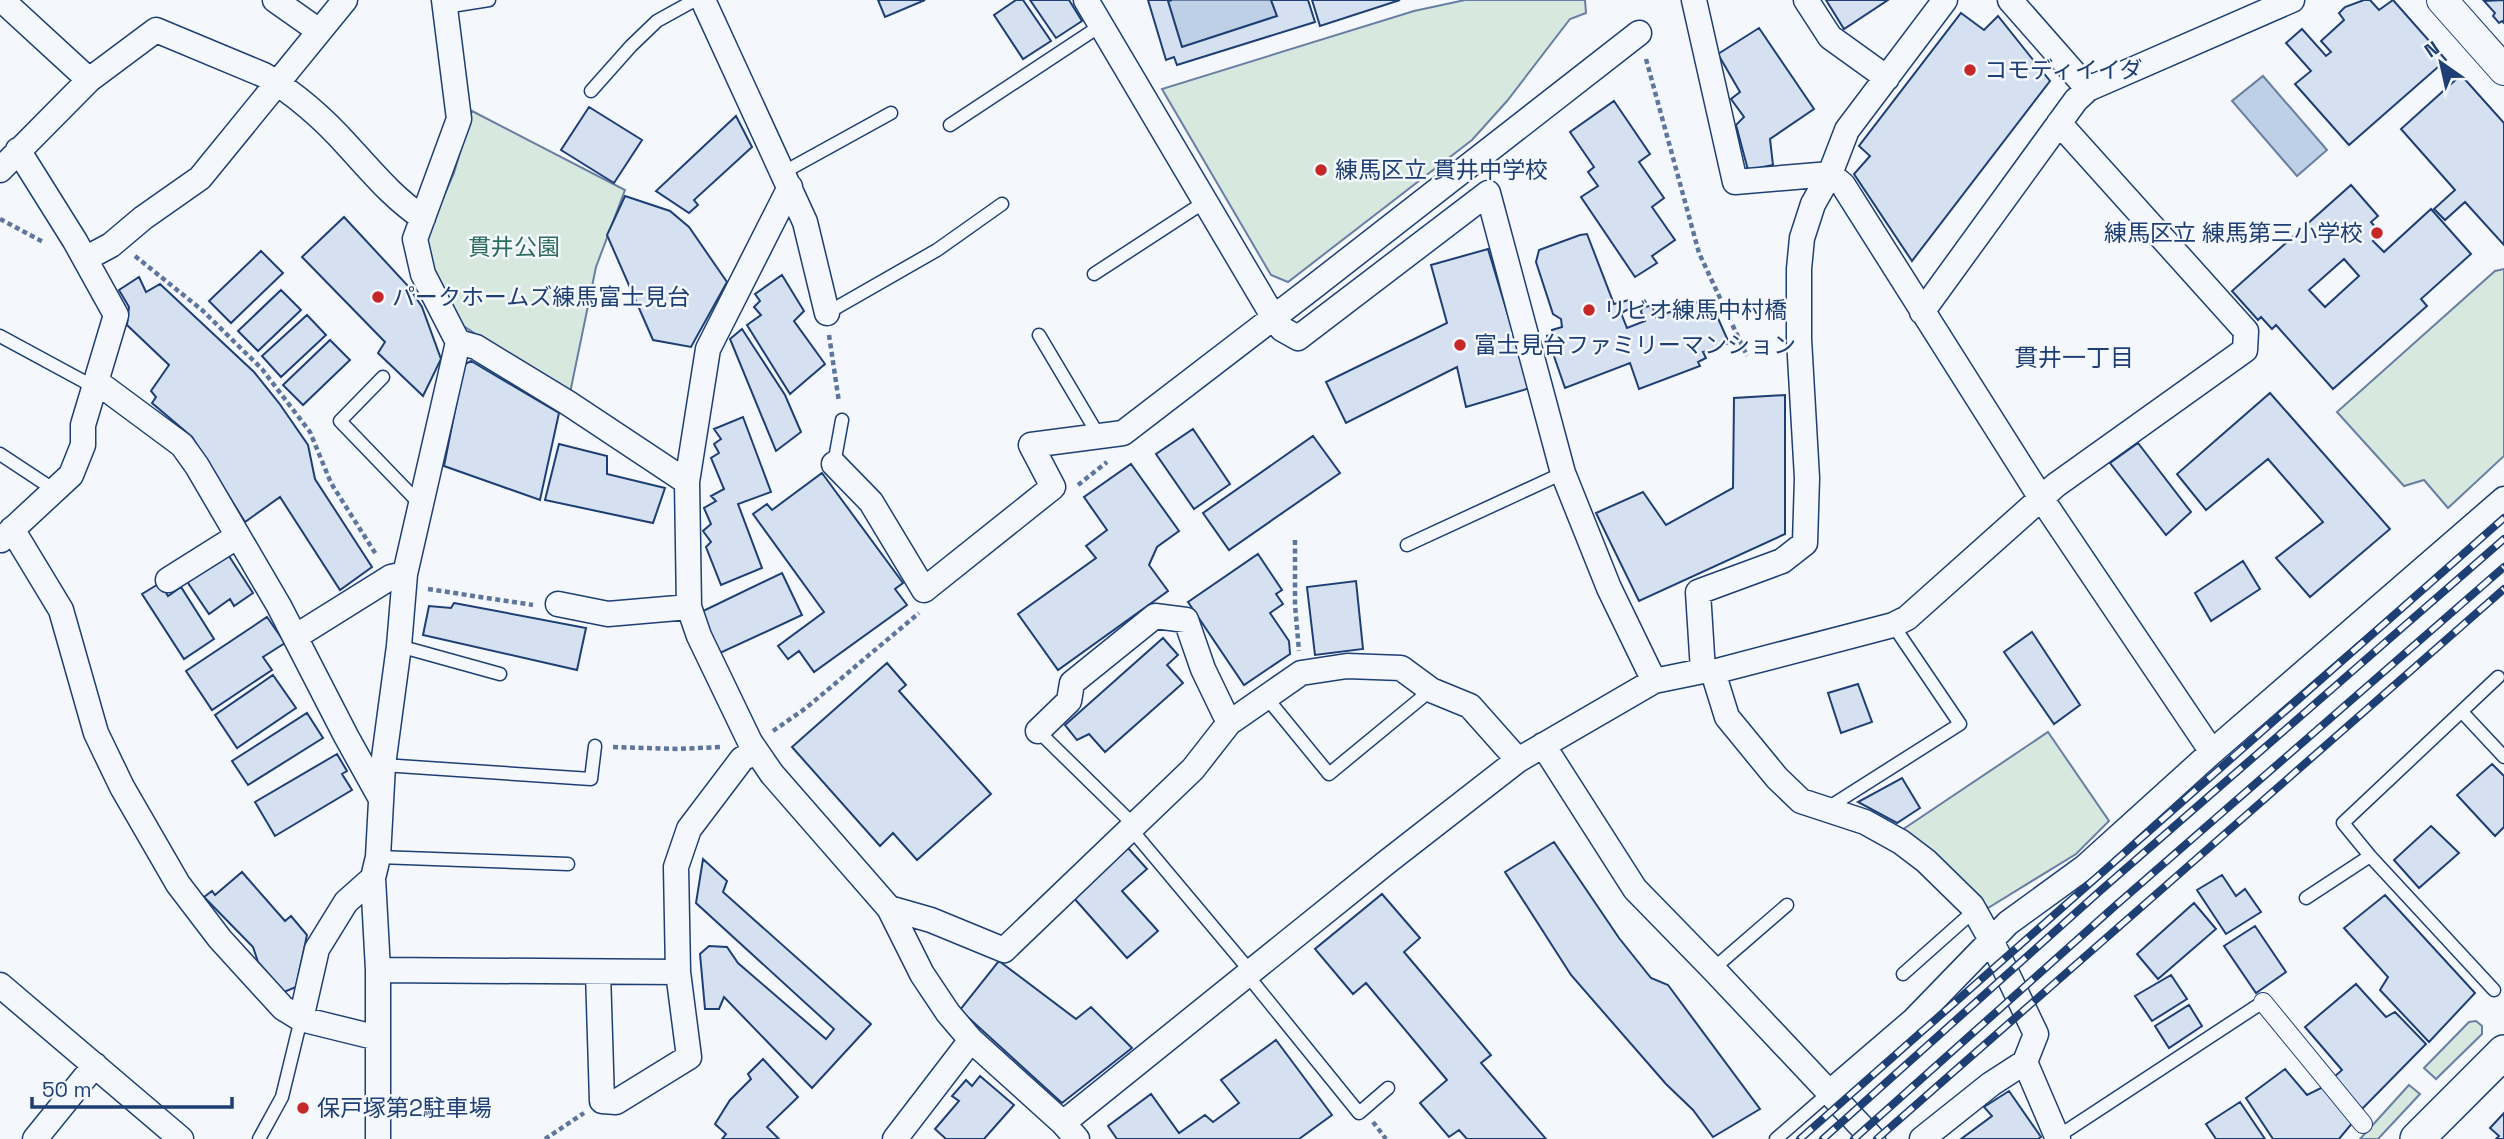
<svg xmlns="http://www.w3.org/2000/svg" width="2504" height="1139" font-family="'Space Grotesk','Noto Sans JP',sans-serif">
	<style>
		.green { fill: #d7e8df; stroke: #687fa3; stroke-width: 2 }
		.water { fill: #bed0e5; stroke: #687fa3; stroke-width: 2 }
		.building { fill: #d5e0f0; stroke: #1d3f73; stroke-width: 2; fill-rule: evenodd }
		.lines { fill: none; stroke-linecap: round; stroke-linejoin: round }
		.service-casing { stroke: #1d3f73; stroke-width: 15 }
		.pedestrian-casing { stroke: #1d3f73; stroke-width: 20 }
		.minor-casing { stroke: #1d3f73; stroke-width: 27 }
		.tertiary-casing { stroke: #1d3f73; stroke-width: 32 }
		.secondary-casing { stroke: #1d3f73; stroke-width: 36 }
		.path { stroke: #5e769c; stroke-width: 4.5; stroke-dasharray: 5 3.5; stroke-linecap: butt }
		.service { stroke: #f4f7fb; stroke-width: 12 }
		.pedestrian { stroke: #f4f7fb; stroke-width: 18 }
		.minor { stroke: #f4f7fb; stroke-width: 24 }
		.tertiary { stroke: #f4f7fb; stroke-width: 30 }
		.secondary { stroke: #f4f7fb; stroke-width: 33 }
		.rail-casing { stroke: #1d3f73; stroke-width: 8 }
		.rail { stroke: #f4f7fb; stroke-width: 5; stroke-dasharray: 16; stroke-linecap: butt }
		.poi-dot { fill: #c62828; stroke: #f4f7fb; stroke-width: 2.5 }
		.labels { text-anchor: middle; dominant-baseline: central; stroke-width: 5; stroke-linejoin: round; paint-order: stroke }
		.poi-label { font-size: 23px; fill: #1d3f73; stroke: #f4f7fb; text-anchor: start }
		.park-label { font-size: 23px; fill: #2c6c60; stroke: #f4f7fb }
		.neighbourhood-label { font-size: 24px; fill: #1d3f73; stroke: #f4f7fb }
	</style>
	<rect width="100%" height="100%" fill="#f4f7fb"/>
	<path class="green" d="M1465 0H1585L1586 13 1570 19 1507 101 1472 140 1288 282 1271 275 1162 89 1414 11Z
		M472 111 625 190 596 267 570 393 542 378 459 323 432 271 426 237 454 173Z
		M2504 269V456L2448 508 2424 480 2404 486 2337 412 2495 271Z
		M2048 732 2109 821 2076 854 1988 908 1934 852 1902 830Z
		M2476 1021 2482 1026V1034L2436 1079 2424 1068 2469 1022Z
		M2409 1085 2420 1094 2378 1139H2360Z"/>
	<path class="water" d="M1172 0H1271L1277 16 1182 47 1168 1Z
		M2263 76 2327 150 2297 176 2232 101Z"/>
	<path class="building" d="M878 0H925L885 17Z
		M1016 0H1023L1051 41 1023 59 994 15Z
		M1030 0H1069L1082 21 1056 38Z
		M1148 0H1172L1168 1 1182 47 1277 16 1271 0H1308L1315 22 1177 65 1174 57 1166 60Z
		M1312 0H1400L1320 26Z
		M1826 0H1888L1844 29Z
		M2364 0H2370L2379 10 2393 0 2446 60 2349 145 2295 84 2311 71 2286 43 2302 29 2326 56 2331 52 2321 41 2344 20 2339 13 2345 7Z
		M2504 0V23L2502 21 2499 23 2493 16 2495 13 2484 1Z
		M1961 13 1984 30 1998 16 2050 81 1912 261 1854 174 1870 156 1859 146Z
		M1759 28 1814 109 1770 139 1773 165 1748 170 1736 125 1744 117 1731 99 1740 92 1718 54Z
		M2461 75 2504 123V245L2465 202 2445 220 2434 209 2455 190 2401 129Z
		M1614 101 1650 154 1639 162 1664 198 1652 207 1675 240 1652 256 1657 263 1635 277 1581 197 1598 186 1588 172 1594 167 1570 132Z
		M589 107 642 140 614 183 561 150Z
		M736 116 752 147 694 200 698 205 689 213 656 191Z
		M2351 185 2378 216 2371 222 2381 234 2373 241 2384 252 2431 209 2471 254 2421 299 2427 306 2333 389 2276 325 2272 329 2261 317 2258 320 2232 291ZM2344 259 2359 276 2325 307 2309 290Z
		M625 196 670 211 689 227 727 282 691 347 653 340 607 235Z
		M344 217 409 287 422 307 441 359 423 396 378 353 385 342 302 257Z
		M1587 234 1614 304 1629 300 1631 308 1621 313 1627 328 1645 321 1641 312 1642 308 1649 306 1653 308 1656 317 1709 298 1729 343 1703 352 1706 358 1698 362 1700 366 1639 389 1630 363 1565 388 1547 336 1553 334 1552 330 1562 327 1561 319 1553 314 1536 262 1539 250 1580 235Z
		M1488 249 1530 388 1466 407 1457 367 1346 423 1326 382 1447 323 1431 265Z
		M261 251 283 273 231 323 209 301Z
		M782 275 804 311 794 321 825 364 790 394 747 325 761 315 754 307 760 301 755 294Z
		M139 277 146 292 160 284 254 372 279 403 308 445 315 479 372 567 340 590 280 497 245 522 192 437 152 403 156 397 151 391 169 365 127 325 129 307 119 290Z
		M281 290 301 310 258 351 238 331Z
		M307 315 326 335 281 377 262 356Z
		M742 329 785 395 801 432 776 451 730 339Z
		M330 340 350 360 303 405 283 385Z
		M471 361 559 413 540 500 444 466 464 365Z
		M2270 393 2390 529 2310 597 2276 558 2323 522 2268 459 2206 510 2177 474Z
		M1785 395V534L1639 601 1596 513 1643 492 1666 525 1733 488 1734 398Z
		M743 417 771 492 738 504 762 568 721 585 706 547 711 542 703 531 711 524 704 508 716 501 711 496 724 489 711 458 719 453 714 444 721 439 714 429Z
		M1193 429 1230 484 1194 509 1156 454Z
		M1313 436 1340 473 1229 550 1203 513Z
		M2138 443 2191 512 2166 535 2110 463Z
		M559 444 607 456V474L665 488 653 523 545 500Z
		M1131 464 1179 531 1157 547 1149 565 1168 591 1058 670 1018 614 1096 558 1086 546 1107 530 1084 497Z
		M822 473 903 583 895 589 907 605 814 672 799 651 788 659 778 646 824 612 753 514 767 504 772 510Z
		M227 553 253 593 234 606 230 599 209 614 186 580Z
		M1258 554 1282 590 1276 594 1283 604 1270 613 1289 641 1290 654 1244 685 1188 602Z
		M2243 561 2260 589 2211 621 2195 593Z
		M782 573 802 615 720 653 701 612Z
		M1356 581 1363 649 1315 655 1307 587Z
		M160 583 168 596 181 587 214 639 184 659 142 594Z
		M454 603 586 628 577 670 423 635 429 606 451 608Z
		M267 617 285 643 263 657 272 670 212 710 186 671Z
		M2032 632 2080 705 2054 724 2004 652Z
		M1163 638 1178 655 1167 665 1183 683 1105 752 1089 734 1077 740 1065 725Z
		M887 663 906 685 899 691 991 794 917 860 893 833 880 846 792 747Z
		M273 675 296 708 237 748 215 715Z
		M1858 684 1872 722 1841 733 1828 693Z
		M307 713 323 738 248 785 232 761Z
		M337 754 347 771 342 774 352 790 275 836 255 802Z
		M2492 764 2504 776V827L2495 836 2457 795Z
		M1902 778 1920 808 1897 823 1858 802Z
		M2431 826 2459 853 2419 888 2394 860Z
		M1554 842 1619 938 1651 978 1668 985 1760 1109 1713 1137 1693 1110 1666 1084 1571 975 1505 872Z
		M1128 848 1147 869 1122 891 1158 931 1127 958 1073 897Z
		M703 859 727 881 723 892 871 1024 812 1088 724 997 719 1009H705L700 954 709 946 727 947 738 963 826 1039 834 1029 696 903Z
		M242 872 285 921 291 916 307 935 296 987 284 992 258 962 253 947 204 897 212 891 215 895Z
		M2222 875 2236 896 2245 889 2261 912 2226 934 2197 890Z
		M1382 894 1420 938 1404 952 1491 1055 1481 1063 1546 1139H1467L1459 1130 1449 1137 1420 1103 1447 1080 1366 983 1353 994 1315 949Z
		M2385 895 2475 993 2429 1042 2380 990 2388 977 2344 928Z
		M2194 903 2216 929 2158 979 2137 954Z
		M2255 926 2286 972 2256 993 2224 946Z
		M999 961 1076 1019 1091 1007 1132 1048 1062 1103 960 1010Z
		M2171 975 2187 999 2152 1021 2135 996Z
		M2356 984 2386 1017 2395 1012 2426 1044 2362 1109 2334 1077 2342 1070 2305 1027Z
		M2189 1005 2202 1026 2169 1048 2155 1026Z
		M1276 1040 1332 1115 1299 1139H1117L1108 1126 1151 1094 1179 1133 1205 1115 1213 1122 1239 1103 1221 1080Z
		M763 1059 798 1097 767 1127 779 1139H722L726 1134 715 1124 730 1100 751 1079 748 1074Z
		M2285 1069 2307 1095 2323 1087 2354 1121 2339 1139H2273L2246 1098Z
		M980 1076 1014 1105 984 1139H946L935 1129 959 1101 952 1096 966 1080 972 1086Z
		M2009 1091 2041 1137 2038 1139H1961L1992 1116 1984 1107Z
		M2240 1102 2265 1139H2216L2206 1124Z
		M2504 1113V1139H2496L2499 1136 2490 1128Z"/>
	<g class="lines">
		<g class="service-casing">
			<path id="service" d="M445 7 489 0
				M591 91 631 46 657 21 695 0
				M950 125 1100 26
				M784 172 891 113
				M1094 274 1206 201
				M827 313 937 250 1002 204
				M1039 335 1099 436
				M0 336 96 388
				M383 377 340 421 420 504
				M0 454 56 491
				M834 464 842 420
				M1407 545 1563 473
				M399 646 500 674
				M1266 697 1329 774 1431 690
				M2462 712 2504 757
				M1037 730 1135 826
				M383 765 591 779 595 746
				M1826 809 1960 724 1893 625
				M1131 829 1251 972
				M378 857 568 864
				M2306 898 2370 856
				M1713 969 1787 905
				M1903 974 1975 910
				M1248 976 1359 1113 1388 1088
				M2494 990 2370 856 2343 823 2498 677
				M2057 1137 2263 1002
				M259 1139 282 1097 301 1019
				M1776 1139 1830 1092"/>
		</g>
		<g class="pedestrian-casing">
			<path id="pedestrian" d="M2263 1002 2363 1124"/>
		</g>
		<g class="minor-casing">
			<path id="minor" d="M2 0 89 80
				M275 0 319 31
				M444 0 459 119 415 239 423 274 458 342 476 347 568 403 687 482
				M703 0 805 222 827 313
				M1086 0 1274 318 1282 329 1298 338 1488 193 1563 473 1609 588 1654 681
				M1694 0 1735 182 1830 174 1843 185 2041 498 2212 752
				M1806 0 1830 37 1887 78
				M2010 0 2088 89
				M0 170 89 80 156 30 264 75C295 94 324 119 348 146 372 172 393 198 423 218
				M790 187 708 349 687 482 689 607 699 636 750 742 772 774 889 908 922 974 948 1013 971 1040 1063 1123 1077 1139
				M85 259 111 245 143 218 200 178 345 0
				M1922 312 2076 100 2088 89 2292 0
				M97 382 182 445 197 466 279 606 346 736 381 799
				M834 464 871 502 924 590 1053 487 1031 445 1123 433 1312 288 1639 33
				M12 529 61 610 96 733 122 787 178 884 220 939 283 1008 301 1019 378 1038
				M1 540 71 475 83 445V425L116 315 75 241 18 150
				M168 580 238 536
				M558 604 608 614 689 607
				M295 637 391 577 405 574
				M1703 671 1698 592 1782 561 1805 543 1807 478 1799 339V269L1802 238 1813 204 1830 174 1847 130 1945 0
				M1713 672 1727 717 1777 778 1801 801 1865 822 1901 842 1926 861 1972 906 1991 940 2036 1034 2025 1062 2058 1139
				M1038 731 1069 701 1072 683 1155 616 1186 620 1203 669 1229 723
				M1543 745 1635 889 1713 969 1873 1139
				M889 908 931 920 1004 950 1193 769 1229 723 1301 673 1347 666 1401 668 1431 690 1470 706 1518 760
				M378 970 678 972 676 867 689 829 742 759 755 752
				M598 972 602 1101 616 1102 689 1057 678 972
				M0 985 181 1139
				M301 1019 317 949 346 902 373 878
				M1830 1092 1914 1020 2008 923 2085 867 2212 752 2504 499
				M1063 1123 1387 862 1518 760 1654 681 1703 671 1713 672 1893 625 1907 618 2056 485 2245 350 2246 331 2059 123
				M35 1139 95 1065
				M378 1139V970L373 878 378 857 383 765 399 646 405 574 458 342
				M895 1139 971 1040
				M1922 1139 1991 1084 2025 1062"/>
		</g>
		<g class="tertiary-casing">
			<path id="tertiary" d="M2442 0 2504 70"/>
		</g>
		<g class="secondary-casing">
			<path id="secondary" d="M2417 1139 2504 1052"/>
		</g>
		<path class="path" d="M1646 59 1699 253 1747 356
			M0 219 45 243
			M135 256 202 310 262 369 310 432 331 483 377 556
			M829 335 839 402
			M1078 485 1107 462
			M1295 540V605L1299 651
			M428 589 533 605
			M773 731 806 708 919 613
			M613 747 678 749 720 747
			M1373 1122 1386 1139
			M545 1139 584 1113"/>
		<use href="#service" class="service"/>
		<use href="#pedestrian" class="pedestrian"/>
		<use href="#minor" class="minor"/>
		<use href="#tertiary" class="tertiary"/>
		<use href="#secondary" class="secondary"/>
		<g class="rail-casing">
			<path id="rail" d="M1800 1139 2504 518
				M1823 1139 2100 891 2504 539
				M1854 1139 2115 906 2504 567
				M1877 1139 2504 589"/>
		</g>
		<use href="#rail" class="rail"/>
	</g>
	<g class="poi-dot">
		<circle cx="1970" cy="70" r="7"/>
		<circle cx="1321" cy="170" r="7"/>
		<circle cx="2377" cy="233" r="7"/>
		<circle cx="378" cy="297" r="7"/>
		<circle cx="1589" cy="310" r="7"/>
		<circle cx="1460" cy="345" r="7"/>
		<circle cx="303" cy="1108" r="7"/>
	</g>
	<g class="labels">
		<g class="poi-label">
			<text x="1984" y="70">コモディイイダ</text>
			<text x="1335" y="170">練馬区立 貫井中学校</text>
			<text x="2363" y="233" text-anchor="end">練馬区立 練馬第三小学校</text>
			<text x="392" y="297">パークホームズ練馬富士見台</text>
			<text x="1603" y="310">リビオ練馬中村橋</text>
			<text x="1474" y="345">富士見台ファミリーマンション</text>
			<text x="317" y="1108">保戸塚第2駐車場</text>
		</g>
		<g class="park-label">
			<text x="514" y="247">貫井公園</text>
		</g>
		<g class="neighbourhood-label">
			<text x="2074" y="357">貫井一丁目</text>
		</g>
	</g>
	<g transform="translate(2441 63) rotate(326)" stroke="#f4f7fb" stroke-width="5" paint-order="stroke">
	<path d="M0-5L12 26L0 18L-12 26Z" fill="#1d3f73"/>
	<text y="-10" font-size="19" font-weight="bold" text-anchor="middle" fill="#1d3f73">N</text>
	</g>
	<path d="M32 1097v10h200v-10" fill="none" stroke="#1d3f73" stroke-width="3.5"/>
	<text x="42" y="1097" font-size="21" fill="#1d3f73" stroke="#f4f7fb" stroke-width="5" paint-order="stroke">50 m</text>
</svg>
